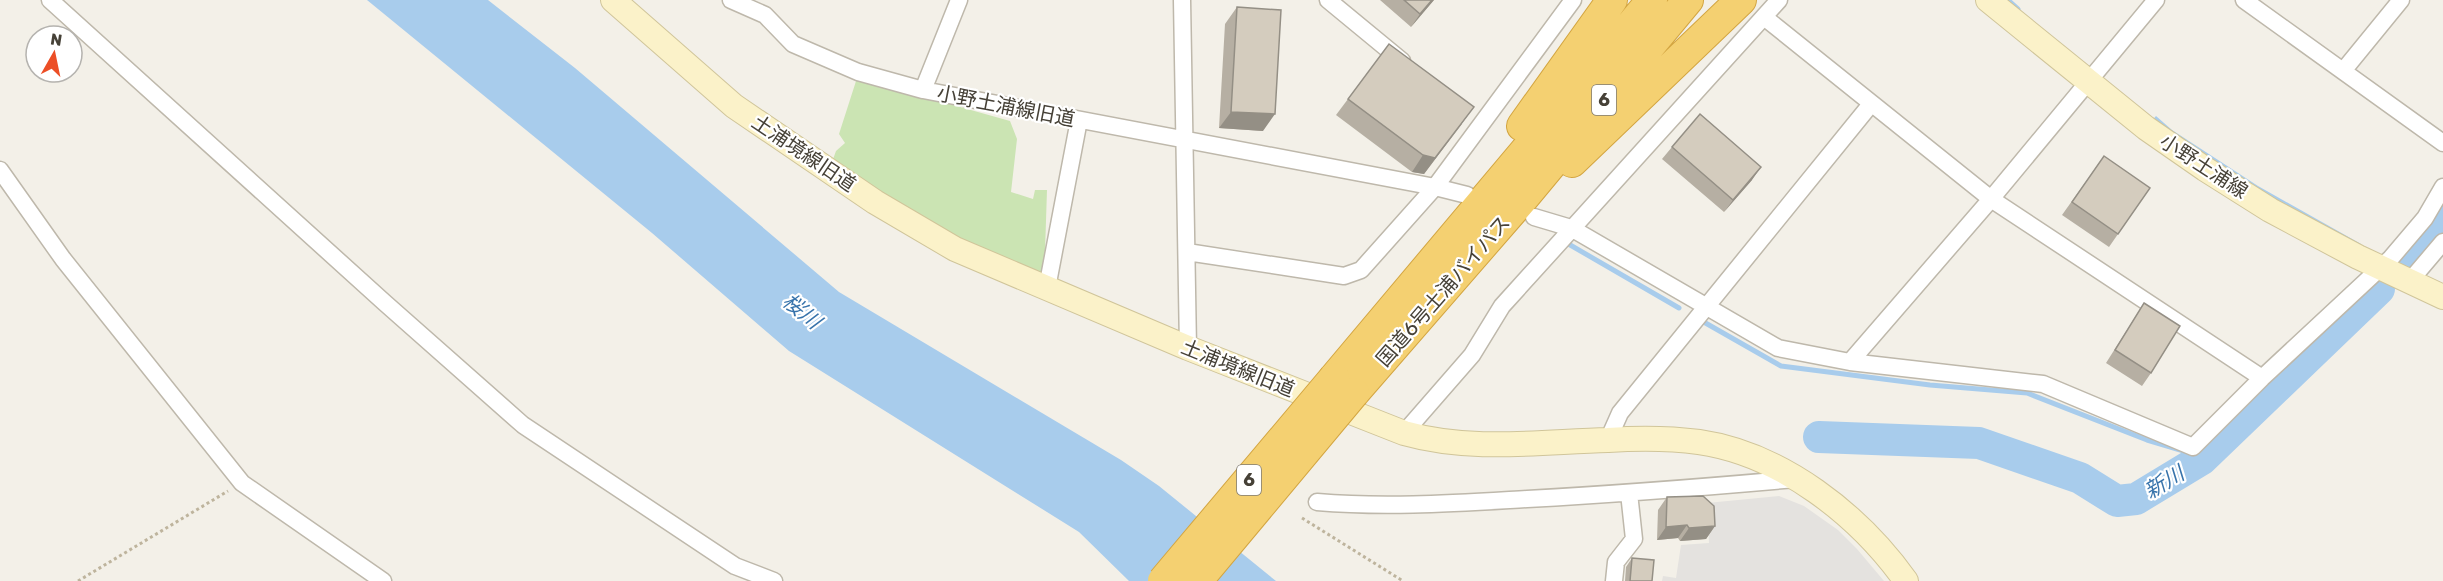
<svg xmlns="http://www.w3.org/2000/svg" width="2443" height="581" font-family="Rubik,'Noto Sans JP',sans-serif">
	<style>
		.green { fill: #cbe4b3 }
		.parking { fill: #e4e2df }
		.water { fill: #a8ccec }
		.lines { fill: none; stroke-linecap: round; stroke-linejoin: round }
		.stream { stroke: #a8ccec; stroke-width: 5 }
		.river { stroke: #a8ccec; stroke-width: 32 }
		.street-casing { stroke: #beb8ab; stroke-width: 19 }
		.secondary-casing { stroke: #d0c59a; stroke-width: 26 }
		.highway-casing { stroke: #d3a541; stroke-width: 32 }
		.path { stroke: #beb49d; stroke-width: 3; stroke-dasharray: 3 3; stroke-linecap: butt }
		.street { stroke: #fff; stroke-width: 16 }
		.secondary { stroke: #fbf2c9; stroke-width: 24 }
		.highway { stroke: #f4d071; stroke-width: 30 }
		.highway-bridge-casing { stroke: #d3a541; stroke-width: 32; stroke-linecap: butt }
		.highway-bridge { stroke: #f4d071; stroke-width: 30 }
		.wall { fill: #b6afa3 }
		.shaded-wall { fill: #948f85 }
		.building { fill: #d4ccbe; stroke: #948f85; stroke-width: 1.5 }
		.labels { text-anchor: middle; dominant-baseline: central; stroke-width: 4.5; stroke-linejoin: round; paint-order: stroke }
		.shield { fill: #fff; stroke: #7e7a73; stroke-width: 1.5 }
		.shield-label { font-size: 18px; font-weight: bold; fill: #464137 }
		.street-label { font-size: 20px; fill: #464137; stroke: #fff }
		.water-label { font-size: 21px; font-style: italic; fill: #3773ab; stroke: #fff }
	</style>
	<rect width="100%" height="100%" fill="#f3f0e8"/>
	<path class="green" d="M857 78 1010 121 1017 139 1011 192 1033 199 1035 190H1047L1044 283 958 244 832 162 836 151 845 143 839 134Z"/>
	<path class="parking" d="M1779 496 1804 506 1838 530 1857 549 1884 581H1662L1663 576 1676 578 1681 545 1709 543 1707 503Z"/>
	<path class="water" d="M367 0H488L575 68 839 292 1121 460 1159 486 1276 581H1129L1079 532 789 351 652 233Z
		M2156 116 2172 130 2258 186 2361 244 2356 253 2149 124Z"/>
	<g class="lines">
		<path class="stream" d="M2008 0 2018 9
			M1565 242 1679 308
			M1702 321 1781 366 1930 385 2027 393 2147 440 2197 455"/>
		<path class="river" d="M2404 264 2443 218
			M1819 437 1979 443 2080 478 2117 501 2136 499 2202 459 2379 289"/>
		<g class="street-casing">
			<path id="street" d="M50 0 385 303 523 425 735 566 774 581
				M731 0 765 15 793 44 858 72 923 90
				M959 0 923 90 1435 187 1467 195
				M1182 0 1188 348
				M1328 0 1402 61
				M2244 0 2443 143
				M1764 17 1991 199 2262 378
				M2343 71 2401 0
				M0 170 63 259 242 483 383 581
				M1534 217 1571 228 1778 348 1850 362 2043 384 2193 447 2262 378 2391 258 2425 218 2443 187
				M1187 252 1344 276 1361 270 1435 187 1573 0
				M2409 282 2443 242
				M1047 288 1079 120
				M1850 362 1991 199 2156 0
				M1404 433 1472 355 1502 306 1779 0
				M1608 440 1620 413 1871 104
				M1317 502C1387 508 1457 503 1527 499 1617 494 1706 487 1796 479
				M1614 581 1616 562 1634 539 1629 493"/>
		</g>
		<g class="secondary-casing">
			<path id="secondary" d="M613 0 734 106 875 202 955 249 1188 348 1404 433C1471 452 1539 442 1608 440 1638 438 1669 438 1699 442 1782 454 1859 515 1906 581
				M1988 0 2146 128 2205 169 2270 210 2358 257 2443 297"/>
		</g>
		<g class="highway-casing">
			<path id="highway" d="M1522 126 1612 0
				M1572 162 1741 0
				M1334 378 1652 0
				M1354 393 1521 201 1688 0"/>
		</g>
		<path class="path" d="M1302 518 1403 581
			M78 581 228 491"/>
		<use href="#street" class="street"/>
		<use href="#secondary" class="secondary"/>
		<use href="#highway" class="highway"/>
		<g class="highway-bridge-casing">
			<path id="highway-bridge" d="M1163 581 1334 378
				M1197 581 1354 393"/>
		</g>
		<use href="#highway-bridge" class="highway-bridge"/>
	</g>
	<path class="wall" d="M1380 0H1434L1411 27Z
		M1237 7 1263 131 1219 128 1225 24Z
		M1348 99 1462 124 1424 174 1412 172 1336 115Z
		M1672 147 1752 180 1724 212 1662 159Z
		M2104 156 2150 188 2109 247 2062 215Z
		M2144 303 2151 373 2142 386 2106 363Z
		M1667 497 1715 526 1706 539 1680 541 1678 538 1657 540 1658 510Z
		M1632 558 1652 581H1625L1626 567Z"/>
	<path class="shaded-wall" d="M1432 0H1434L1411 27 1420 14Z
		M1474 107 1424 174 1412 172 1423 155Z
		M1231 112 1275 114 1263 131 1219 128Z
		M1761 167 1752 180 1724 212 1733 200Z
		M1687 525 1678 538 1657 540 1666 527Z
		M1715 526 1706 539 1680 541 1689 528Z"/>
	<path class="building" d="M1404 0H1432L1420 14Z
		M1237 7 1281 10 1275 114 1231 112Z
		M1389 44 1474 107 1435 158 1423 155 1348 99Z
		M1700 114 1761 167 1733 200 1672 147Z
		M2104 156 2150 188 2118 234 2072 202Z
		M2144 303 2180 326 2151 373 2115 350Z
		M1703 496 1714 506 1715 526 1689 528 1687 525 1666 527 1667 497Z
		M1632 558 1654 560 1652 581H1630Z"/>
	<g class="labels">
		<g class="shield">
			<rect x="1592" y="85" width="24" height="30" rx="4.5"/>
			<rect x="1237" y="465" width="24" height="30" rx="4.5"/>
		</g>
		<g class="shield-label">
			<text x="1604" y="100">6</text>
			<text x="1249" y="480">6</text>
		</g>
		<g class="street-label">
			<text transform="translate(1006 106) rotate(11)">小野土浦線旧道</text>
			<text transform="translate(804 153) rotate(34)">土浦境線旧道</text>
			<text transform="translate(2204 166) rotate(33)">小野土浦線</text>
			<text transform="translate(1443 291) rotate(-49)">国道6号土浦バイパス</text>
			<text transform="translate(1238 368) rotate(22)">土浦境線旧道</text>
		</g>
		<g class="water-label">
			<text transform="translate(802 311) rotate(39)">桜川</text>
			<text transform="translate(2164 482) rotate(-31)">新川</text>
		</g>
	</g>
	<g transform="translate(54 54) rotate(9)"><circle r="28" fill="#ffffff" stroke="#b5b3af" stroke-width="1.5"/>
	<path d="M0-4.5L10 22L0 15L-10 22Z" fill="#ec4e26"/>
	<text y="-9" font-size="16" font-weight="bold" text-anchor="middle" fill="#464137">N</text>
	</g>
</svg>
